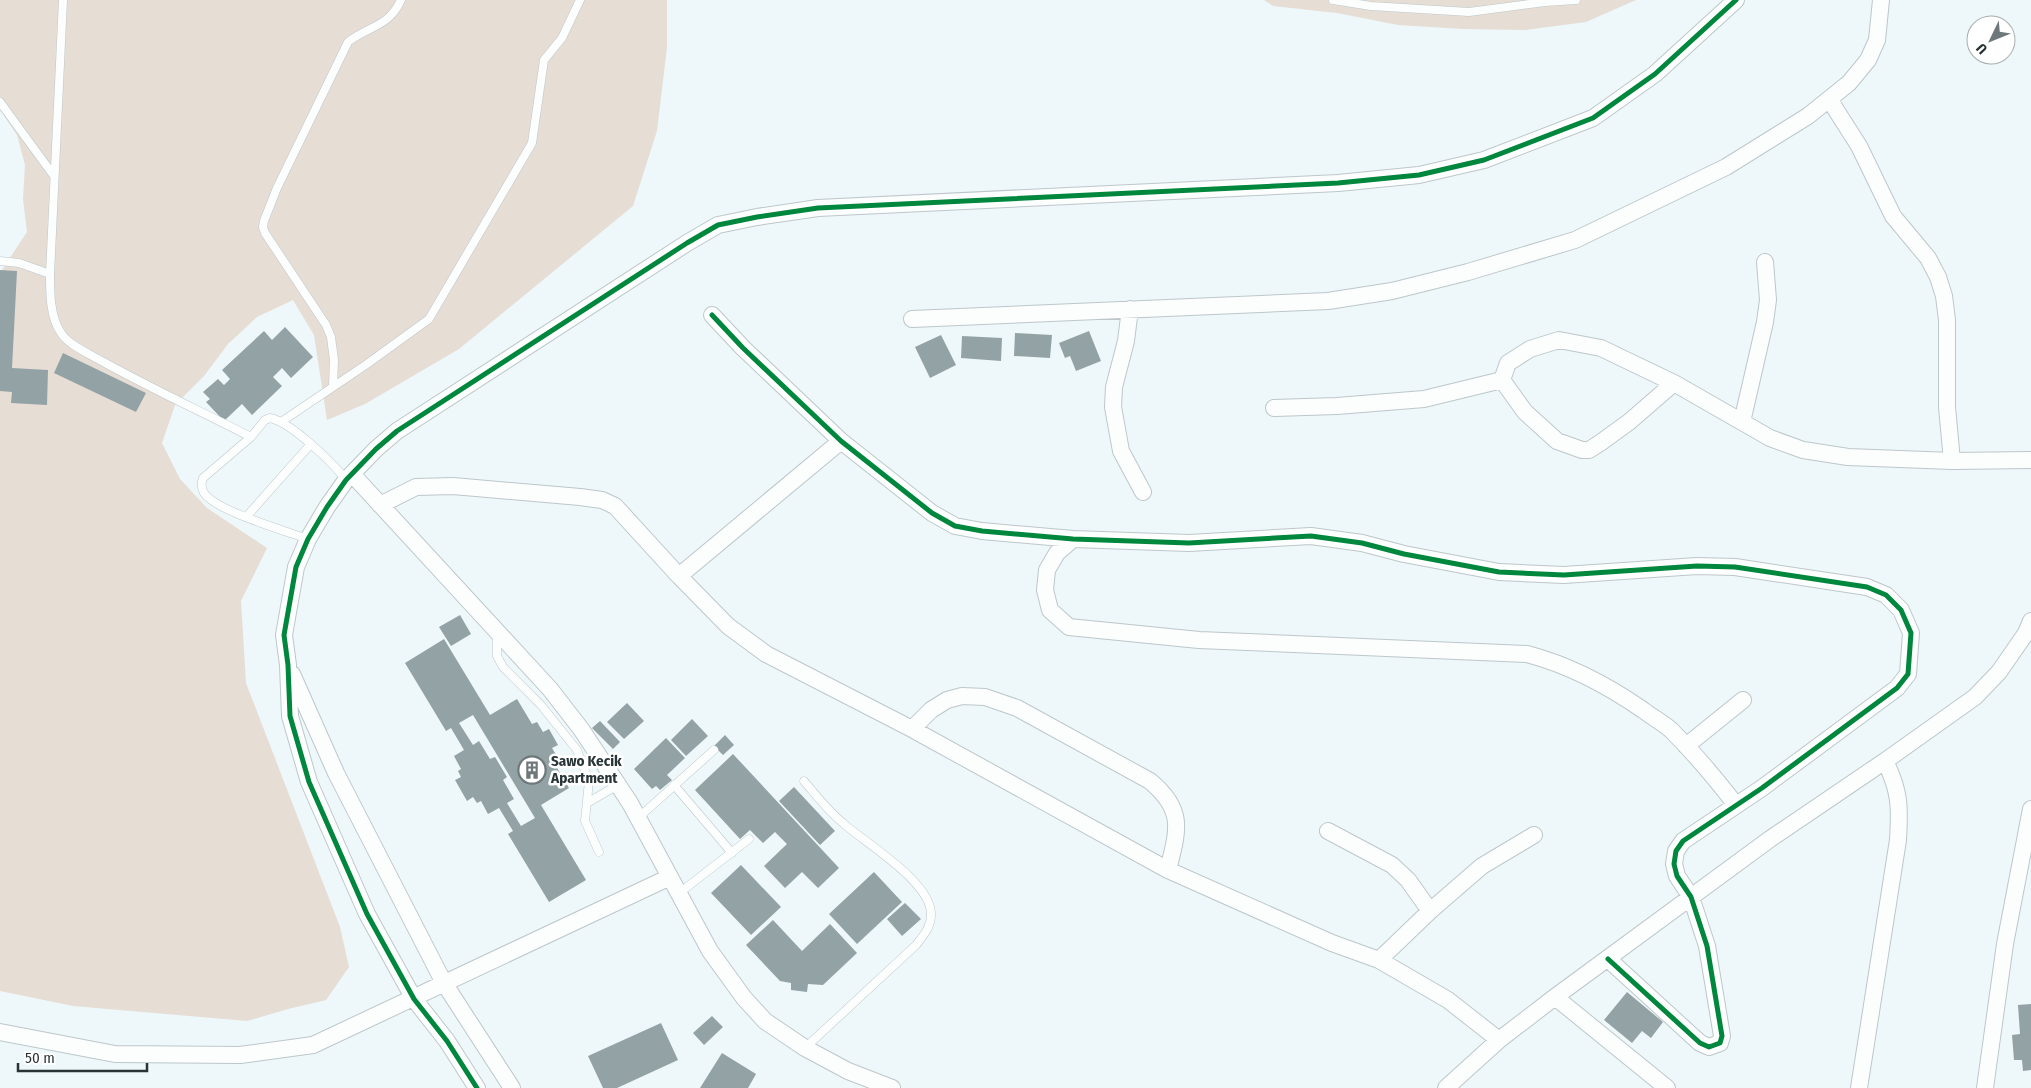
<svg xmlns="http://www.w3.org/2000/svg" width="2031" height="1088" font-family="'Fira Sans Condensed',sans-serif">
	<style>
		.green { fill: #e6ddd4 }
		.building { fill: #93a2a5; fill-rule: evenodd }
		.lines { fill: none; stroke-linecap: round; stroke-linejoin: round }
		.service-casing { stroke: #bdc7ca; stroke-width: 9 }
		.minor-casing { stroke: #bdc7ca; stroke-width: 18 }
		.service { stroke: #fcfefe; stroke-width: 8 }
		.minor { stroke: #fcfefe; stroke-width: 16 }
		.cycleway-casing { stroke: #fff; stroke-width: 8 }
		.cycleway { stroke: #00873e; stroke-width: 5 }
		.labels { text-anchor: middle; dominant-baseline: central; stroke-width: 5; stroke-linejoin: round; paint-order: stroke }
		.poi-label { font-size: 15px; font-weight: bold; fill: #293437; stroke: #fff; text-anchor: start }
	</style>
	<rect width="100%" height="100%" fill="#eef7fa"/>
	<path class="green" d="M0 0H667V47L657 131 633 206 459 349 365 404 327 420 314 335 293 300 257 317 228 344 204 376 175 405 162 443 180 479 207 508 267 548 241 601 246 683 340 927 349 967 326 1000 288 1009 247 1021 73 1006 0 991V273L27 232 23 199 25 165 17 135 0 110Z
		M1264 0H1636L1586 22 1525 30 1463 29 1398 25 1337 13 1273 6Z"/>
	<path class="building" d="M0 270 17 271 12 368 48 370 47 405 11 403 12 392 0 391Z
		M285 327 313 357 291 378 282 368 273 377 282 386 252 415 242 404 224 421 206 402 210 399 203 392 218 379 224 385 230 379 222 370 264 331 272 340Z
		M1089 331 1101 361 1076 371 1070 356 1065 358 1059 343Z
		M1015 333 1052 335 1050 358 1014 356Z
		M941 335 956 365 930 378 915 347Z
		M962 336 1002 338 1001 361 961 358Z
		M63 353 146 393 136 412 54 373Z
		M460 615 471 634 451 646 439 627Z
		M444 639 490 715 517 699 532 724 537 722 543 732 549 729 558 745 552 748 558 758 553 761 569 788 541 805 586 880 549 902 508 834 513 831 499 808 488 814 481 801 477 803 473 797 467 801 455 780 461 777 458 771 461 769 454 756 464 750 451 728 446 731 405 663ZM473 715 535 818 521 826 507 803 514 799 503 780 507 777 495 757 490 759 479 741 473 745 459 723Z
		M627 703 644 721 624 739 607 722Z
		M692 719 708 736 686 756 671 740Z
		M600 721 620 742 613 749 592 728Z
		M725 735 734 745 723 755 714 746Z
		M666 738 685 758 667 775 672 780 660 790 656 786 652 789 634 769Z
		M733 754 839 868 818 888 802 872 785 888 764 866 787 844 775 832 763 843 750 830 740 839 695 790Z
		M794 787 835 831 820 845 779 801Z
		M741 865 781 907 751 935 711 893Z
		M874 872 902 902 857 944 829 914Z
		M905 903 921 919 902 936 887 919Z
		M773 920 802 951 830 924 857 953 823 985 808 984 807 992 791 990V983L780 981 746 945Z
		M1627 992 1663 1022 1651 1038 1642 1031 1632 1043 1604 1020Z
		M2031 1004V1070L2023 1071 2022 1060H2014L2012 1035 2020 1034 2018 1005Z
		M712 1016 723 1027 704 1045 693 1033Z
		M661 1023 678 1060 617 1088H603L588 1056Z
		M722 1053 756 1074 748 1088H700Z"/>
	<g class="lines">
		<g class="service-casing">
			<path id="service" d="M63 0 50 274C50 293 50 317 61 333 69 345 86 352 98 359 148 387 200 411 251 437
				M1333 0 1371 6 1469 12 1545 2 1576 0
				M0 102 54 176
				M0 261 19 263 50 274
				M333 386 334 360 331 337 326 325 265 233 263 227 264 221 277 188 348 42C368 26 389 27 401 0
				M281 422 367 364 429 319 532 143 544 60 562 38 580 0
				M247 516 310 445
				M308 539C286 531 216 511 204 493 201 487 201 484 203 478L251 437 265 420 270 418C291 422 333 463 346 480
				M497 633V656L503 667 541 705 577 750 589 781 585 821 599 852
				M804 781C816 795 828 811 843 823 865 843 932 882 931 915 931 927 923 936 916 945L805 1048
				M674 785 732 853
				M587 803 618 785
				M638 818 714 750
				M678 894 749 839"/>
		</g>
		<g class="minor-casing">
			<path id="minor" d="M1829 99 1859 146 1893 216 1928 258 1938 277 1944 296 1947 320V407L1952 461
				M1130 309 1126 341 1114 387 1113 407 1121 451 1143 492
				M712 315 743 348 841 441 932 513 955 526 982 531 1073 539 1189 543 1311 536 1362 543 1404 554 1499 572 1564 575 1697 566 1735 567 1867 587 1886 595 1901 610 1911 633 1908 674 1897 688 1762 788 1683 841 1676 851 1674 864 1677 876 1691 897 1707 946 1722 1036 1720 1043 1709 1047 1700 1043 1608 959
				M912 319 1328 301 1392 291 1468 272 1575 240 1726 167 1808 116 1849 83 1868 60 1877 40 1881 0
				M1502 380 1508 363 1530 349 1559 340 1601 348 1674 383 1770 438 1803 450 1848 457 1952 461 2031 460
				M1502 380 1525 412 1557 441 1582 450H1589L1600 443 1629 422 1674 383
				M1274 408 1337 406 1424 399 1502 380
				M1742 422 1765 322 1768 300 1765 262
				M352 474 550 689 581 729 630 803 710 951 744 998 765 1021 805 1048 848 1071 892 1088
				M380 505 416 487 453 486 580 497 602 500 615 506 679 576 728 626 766 654 912 729 1168 870 1332 943 1379 960 1448 1000 1499 1040
				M1073 539 1057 553 1047 570 1045 590 1050 610 1069 627 1199 640 1527 654C1569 665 1607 685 1643 710 1652 717 1663 723 1671 730 1695 754 1716 779 1736 805
				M679 576 841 441
				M292 674 336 773 444 983 512 1088
				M912 729 931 710 947 700 962 696 985 697 1017 708 1150 781C1185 810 1178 830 1168 870
				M1686 746 1743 700
				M1328 831 1392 865 1408 880 1430 911
				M1379 960 1430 911 1482 866 1534 835
				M1555 997 1667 1088
				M0 1032 115 1054 240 1055 313 1045 670 877
				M477 1088 447 1041 414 999 367 914 309 782 290 716 288 665 284 635 296 567 308 539 327 507 346 480 376 449 397 431 687 243 718 225 757 217 818 208 1338 183 1419 175 1484 160 1593 118 1655 74 1736 0
				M1446 1088 1499 1040 1555 997 1770 839 1885 761 1975 697 1999 672 2026 633 2031 621
				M1859 1088 1898 840C1900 807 1900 791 1885 761
				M1985 1088 2005 944 2031 809"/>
		</g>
		<use href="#service" class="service"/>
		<use href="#minor" class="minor"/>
		<g class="cycleway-casing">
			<path id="cycleway" d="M712 315 743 348 841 441 932 513 955 526 982 531 1073 539 1189 543 1311 536 1362 543 1404 554 1499 572 1564 575 1697 566 1735 567 1867 587 1886 595 1901 610 1911 633 1908 674 1897 688 1762 788 1683 841 1676 851 1674 864 1677 876 1691 897 1707 946 1722 1036 1720 1043 1709 1047 1700 1043 1608 959
				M477 1088 447 1041 414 999 367 914 309 782 290 716 288 665 284 635 296 567 308 539 327 507 346 480 376 449 397 431 687 243 718 225 757 217 818 208 1338 183 1419 175 1484 160 1593 118 1655 74 1736 0"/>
		</g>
		<use href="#cycleway" class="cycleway"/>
	</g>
	<defs>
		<g id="building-ring" transform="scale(1.4375)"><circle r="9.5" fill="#fff" stroke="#6e787b" stroke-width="1.5"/><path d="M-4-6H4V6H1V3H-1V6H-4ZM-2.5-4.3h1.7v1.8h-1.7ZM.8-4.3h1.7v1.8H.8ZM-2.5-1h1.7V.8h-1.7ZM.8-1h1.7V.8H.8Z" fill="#6e787b"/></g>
	</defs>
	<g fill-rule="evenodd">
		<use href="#building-ring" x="532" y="770"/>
	</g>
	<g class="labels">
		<g class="poi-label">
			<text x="551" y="761">Sawo Kecik<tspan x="551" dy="17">Apartment</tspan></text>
		</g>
	</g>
	<g transform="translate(1991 40) rotate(227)"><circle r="24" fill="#ffffff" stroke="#a9aeaf"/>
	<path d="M0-4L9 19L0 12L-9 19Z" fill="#6e787b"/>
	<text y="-8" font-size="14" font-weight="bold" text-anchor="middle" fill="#293437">U</text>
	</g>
	<path d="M18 1063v8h129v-8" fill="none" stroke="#293437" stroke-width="2.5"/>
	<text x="25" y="1063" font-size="15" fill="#293437" stroke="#ffffff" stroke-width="4" paint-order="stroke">50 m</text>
</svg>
